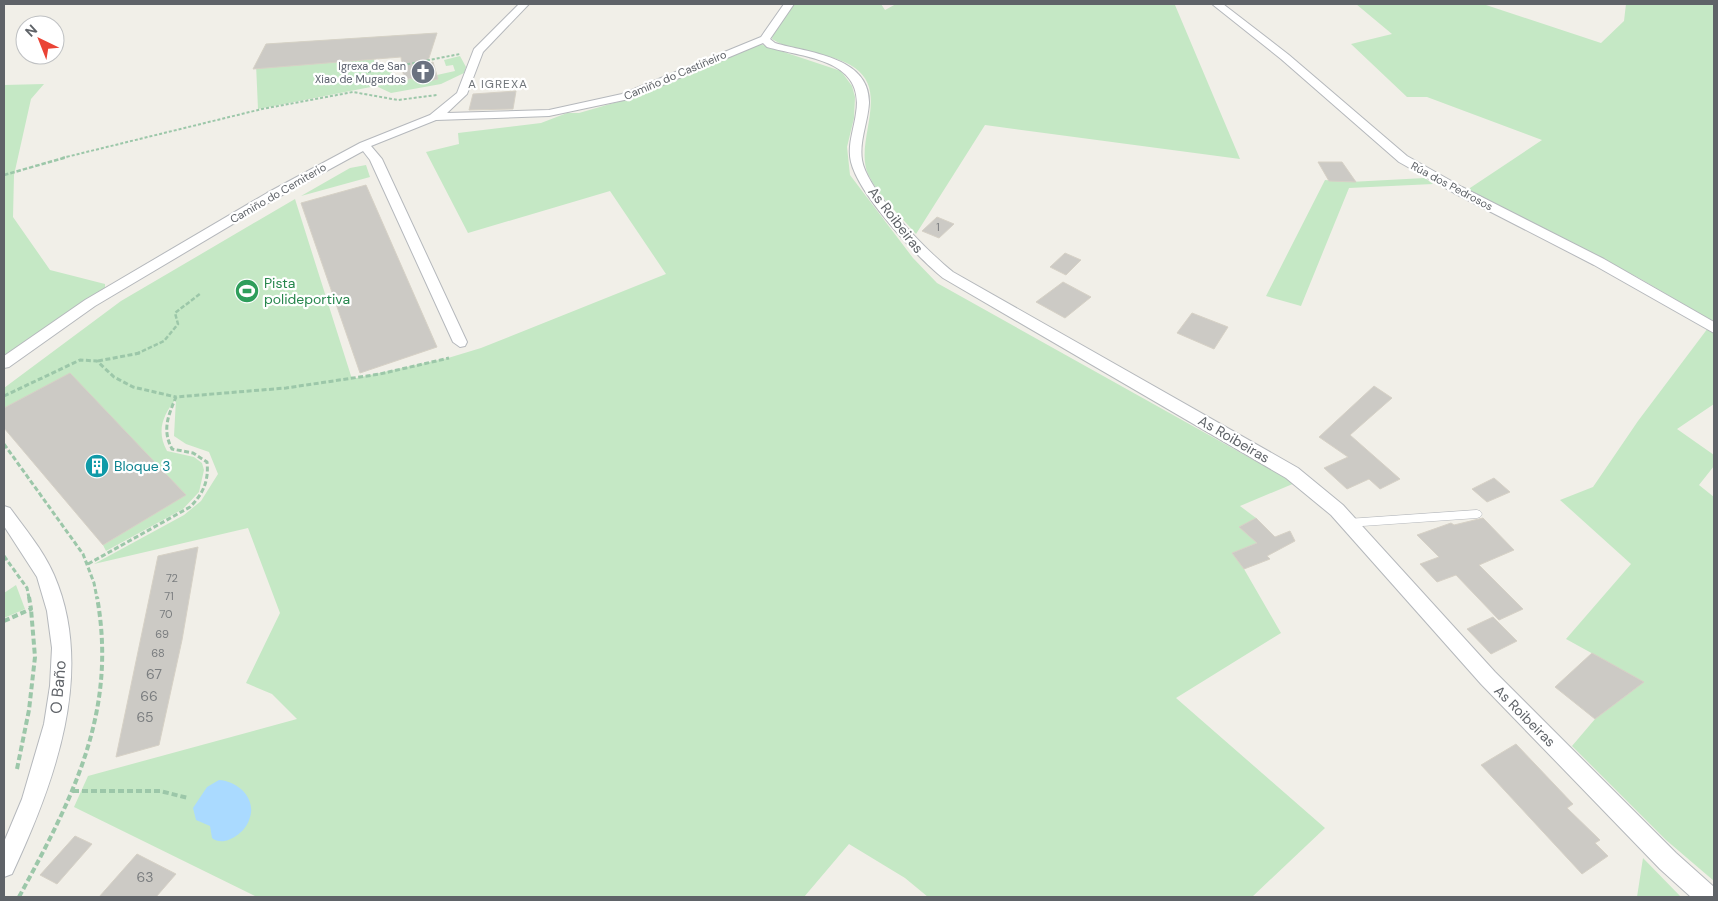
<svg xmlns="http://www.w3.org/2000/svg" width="1718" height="901" font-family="'DM Sans',sans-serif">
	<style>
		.green { fill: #c5e8c5 }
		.water { fill: #aadaff }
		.building { fill: #cccac5; stroke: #d6d1c6 }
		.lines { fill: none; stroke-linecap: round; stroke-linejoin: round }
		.lane-casing { stroke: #b5b8bc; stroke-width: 1 }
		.street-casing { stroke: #b5b8bc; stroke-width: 2 }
		.path-far3 { stroke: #9cc7a9; stroke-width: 2; stroke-dasharray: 3 2; stroke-linecap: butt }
		.path-far2 { stroke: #9cc7a9; stroke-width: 2.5; stroke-dasharray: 4.5 2; stroke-linecap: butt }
		.path-far1 { stroke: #9cc7a9; stroke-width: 3; stroke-dasharray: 5 2.5; stroke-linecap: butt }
		.path { stroke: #9cc7a9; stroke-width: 4; stroke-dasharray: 6 3; stroke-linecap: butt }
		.lane { fill: #fff; fill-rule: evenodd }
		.street { fill: #fff; fill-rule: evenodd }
		.labels { text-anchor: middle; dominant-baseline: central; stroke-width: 4.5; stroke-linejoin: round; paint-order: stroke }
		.far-worship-label { font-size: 11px; fill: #5b616d; stroke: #fff; text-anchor: end }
		.far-street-label { font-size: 11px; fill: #5f6368; stroke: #fff }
		.number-label { font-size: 11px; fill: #7a7d7f }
		.far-neighbourhood-label { font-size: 12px; letter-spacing: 1px; fill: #70757a; stroke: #fff }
		.street-label { font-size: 14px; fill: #5f6368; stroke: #fff }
		.leisure-label { font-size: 14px; fill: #27864d; stroke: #fff; text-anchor: start }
		.culture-label { font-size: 14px; fill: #0d838f; stroke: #fff; text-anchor: start }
		.near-number-label { font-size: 14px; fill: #7a7d7f }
		.near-street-label { font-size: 16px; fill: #5f6368; stroke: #fff }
	</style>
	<rect width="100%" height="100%" fill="#f1efe8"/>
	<path class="green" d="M795 4H881L885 10 896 4 1175 5 1240 159 985 125 916 234C901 216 878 196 868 174 854 142 890 93 855 68 831 51 797 55 772 39L773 32Z
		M1356 4H1483L1601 43 1624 21 1626 4H1714V322L1639 278 1467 190 1542 140 1427 97H1407L1351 44 1392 34Z
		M437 33 430 53 374 57V69L367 70V73L391 69 394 82 417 77 419 83 438 79 437 75 455 71 453 65 446 66 444 60 460 56 466 67 464 73 441 84 391 93 376 86 258 109 256 64 266 44Z
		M760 44 841 71 852 86 855 97 854 118 847 147 850 175 913 258 937 283 1295 483 1240 506 1256 518 1239 527 1257 543 1232 553 1244 569 1281 633 1176 698 1325 828 1252 897H928L905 878 849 844 804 897H257L74 807 88 776 297 719 272 694 246 683 280 613 248 528 94 564 184 515 201 501 218 474 209 452 186 444 174 436 176 399C163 415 156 431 167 451L194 457 202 463 204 470 199 492 183 509 106 551 103 545 185 494 70 374 4 408V388L121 301 295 199 352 379 448 358 481 348 666 274 610 191 468 233 426 152 459 144 458 133 541 123 567 113H579L638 96 728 55Z
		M44 84 31 99 14 175 13 217 50 270 105 284V290L4 357V85Z
		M366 165 370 177 301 196 350 168Z
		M1425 178 1433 184 1349 188 1301 306 1266 296 1325 180 1350 182Z
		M1708 328 1714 333V404L1677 429 1714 455V466L1699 485 1714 497V881L1666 840 1572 746 1595 719 1644 682 1566 639 1631 564 1560 500 1593 487 1638 421Z
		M16 585 25 609 4 618V593Z
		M1643 858 1681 897H1637Z"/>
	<path class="water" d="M219 780C238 781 258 799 249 820 245 833 224 848 212 838L210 826 196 820 193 808 207 787Z"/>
	<path class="building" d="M437 33 427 64 433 62 438 79 418 83 417 77 404 80 401 57 253 69 266 44Z
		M516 91 513 109 469 110 473 94Z
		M1318 162H1342L1356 182 1329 181Z
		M366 185 437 347 360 373 301 203Z
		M937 217 954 224 939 238 922 231Z
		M1065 253 1081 260 1066 275 1050 267Z
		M1063 282 1091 297 1065 318 1036 302Z
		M1192 313 1228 327 1214 349 1177 333Z
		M70 373 186 495 103 545 4 428V408Z
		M1374 386 1392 398 1350 435 1400 479 1380 489 1369 479 1347 489 1324 468 1348 457 1319 437Z
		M1494 478 1510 492 1487 502 1472 489Z
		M1256 518 1275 537 1290 531 1295 541 1267 556 1270 559 1244 569 1232 553 1257 543 1239 527Z
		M1483 518 1514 550 1479 565 1523 609 1499 620 1456 575 1437 582 1420 564 1439 557 1417 535 1451 523 1454 525Z
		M198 547 182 640 159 745 116 757 158 556Z
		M1493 617 1517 641 1491 654 1467 629Z
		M1592 653 1644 682 1595 719 1555 687Z
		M1516 744 1573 804 1567 808 1600 840 1595 843 1608 856 1582 874 1481 765Z
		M75 836 92 844 57 884 40 875Z
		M137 854 176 874 156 897H99Z"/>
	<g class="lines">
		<g class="lane-casing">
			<path id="lane" d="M1477 510 1480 511 1482 514 1480 517 1477 518 1348 527 1345 526 1343 523 1345 520 1348 519Z"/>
		</g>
		<g class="street-casing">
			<path id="street" d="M519 4H529L483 52 467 94 447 113 549 110 622 94 761 37 784 4H794L770 39 775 43C808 53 870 56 869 103 868 122 859 141 862 160 867 191 928 252 953 272L1298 468 1343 505 1495 672 1676 853 1714 887V897H1691L1660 869 1481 684 1331 515 1286 478 943 278C916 256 859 195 851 162 847 146 854 129 856 113 865 59 805 58 767 47L763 43 629 99 549 116 436 120 371 146 382 159 467 342 465 346 460 347 453 342 370 160 363 151 275 199 95 306 9 367 4 368V356L85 300 267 193 360 143 430 115 457 93 474 49Z
				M1212 4H1223L1289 55 1407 156 1462 187 1604 259 1714 322V333L1594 265 1454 193 1399 162 1281 59Z
				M4 506 10 508C26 530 43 550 54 575 96 672 54 784 12 874L4 877V842L22 799 44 724 50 686 52 648 47 611 37 577 4 526Z"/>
		</g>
		<path class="path-far3" d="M368 72 460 54
			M62 158 262 109 353 92 398 100 437 95"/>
		<path class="path-far2" d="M4 175 67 157
			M136 354 164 341 178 324 175 313 201 293"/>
		<path class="path-far1" d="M98 361 140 353
			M4 396 80 360 97 361 114 377 133 387 176 397
			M4 444 83 554 94 583 97 598
			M4 556 27 588 29 598
			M88 564 190 507C203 494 209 481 207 462L193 453 172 449C162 430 168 416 176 397L286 388 380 374 449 358"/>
		<path class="path" d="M4 621 31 609 29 597
			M17 769 29 710 35 657 31 609
			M73 791H160L188 798
			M19 897C72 799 118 713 97 597"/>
		<use href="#lane" class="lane"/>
		<use href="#street" class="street"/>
	</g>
	<defs>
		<g id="church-disc" transform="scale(1.25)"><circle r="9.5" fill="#6b7280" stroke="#fff"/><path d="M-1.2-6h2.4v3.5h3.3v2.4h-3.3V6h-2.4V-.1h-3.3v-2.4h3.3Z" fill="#fff"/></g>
		<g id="stadium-disc" transform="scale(1.25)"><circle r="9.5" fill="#2e9e5b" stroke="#fff"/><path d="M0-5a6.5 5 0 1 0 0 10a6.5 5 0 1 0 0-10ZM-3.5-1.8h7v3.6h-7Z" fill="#fff"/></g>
		<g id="building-disc" transform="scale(1.25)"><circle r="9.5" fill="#0f9aa8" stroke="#fff"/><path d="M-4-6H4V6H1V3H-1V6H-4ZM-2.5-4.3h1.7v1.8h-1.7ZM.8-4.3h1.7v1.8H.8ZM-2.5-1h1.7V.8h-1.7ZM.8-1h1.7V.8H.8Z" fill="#fff"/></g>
	</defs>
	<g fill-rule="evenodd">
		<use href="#church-disc" x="423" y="72"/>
		<use href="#stadium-disc" x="247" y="291"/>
		<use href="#building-disc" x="97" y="466"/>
	</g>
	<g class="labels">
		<g class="far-worship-label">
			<text x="406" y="66">Igrexa de San<tspan x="406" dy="13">Xiao de Mugardos</tspan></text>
		</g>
		<g class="far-street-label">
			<text transform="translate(675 75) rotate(-23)">Camiño do Castiñeiro</text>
			<text transform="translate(1452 186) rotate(28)">Rúa dos Pedrosos</text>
			<text transform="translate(278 193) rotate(-30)">Camiño do Cemiterio</text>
		</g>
		<g class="number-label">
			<text x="938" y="227">1</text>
			<text x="172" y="578">72</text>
			<text x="169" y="596">71</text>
			<text x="166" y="614">70</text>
			<text x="162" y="634">69</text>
			<text x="158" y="653">68</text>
		</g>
		<g class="far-neighbourhood-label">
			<text x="498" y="84">A IGREXA</text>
		</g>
		<g class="street-label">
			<text transform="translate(896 220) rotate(52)">As Roibeiras</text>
			<text transform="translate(1234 439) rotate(30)">As Roibeiras</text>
			<text transform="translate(1525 716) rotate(45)">As Roibeiras</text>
		</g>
		<g class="leisure-label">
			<text x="264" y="283">Pista<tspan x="264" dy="16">polideportiva</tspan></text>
		</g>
		<g class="culture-label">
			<text x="114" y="466">Bloque 3</text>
		</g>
		<g class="near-number-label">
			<text x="154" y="674">67</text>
			<text x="149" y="696">66</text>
			<text x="145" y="717">65</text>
			<text x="145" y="877">63</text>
		</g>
		<g class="near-street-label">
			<text transform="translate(58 687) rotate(-85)">O Baño</text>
		</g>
	</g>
	<rect width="1718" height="901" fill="none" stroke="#5f6368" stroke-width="10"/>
	<g transform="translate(40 40) rotate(317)"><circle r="24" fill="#ffffff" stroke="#bfc1c3"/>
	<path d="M0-4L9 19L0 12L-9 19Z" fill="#ea4335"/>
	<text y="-8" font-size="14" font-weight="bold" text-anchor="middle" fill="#5f6368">N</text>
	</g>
</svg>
